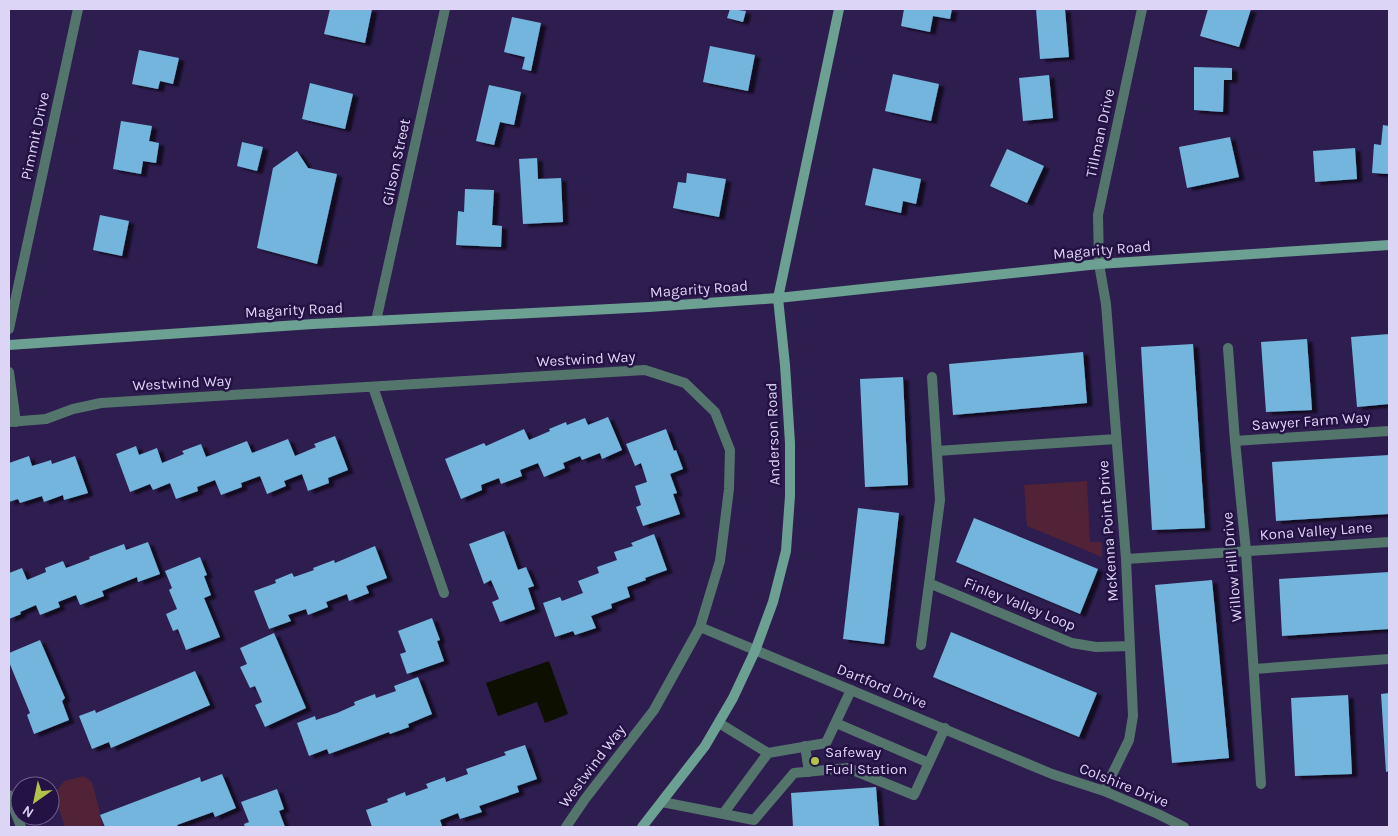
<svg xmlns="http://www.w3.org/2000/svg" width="1398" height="836" font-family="Karla,sans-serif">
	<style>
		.green { fill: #522236 }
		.water { fill: #0d1000 }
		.building { fill: #73b5dc; filter: url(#shadow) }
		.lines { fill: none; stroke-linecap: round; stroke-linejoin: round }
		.lane { stroke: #54756c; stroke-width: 10 }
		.street { stroke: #54756c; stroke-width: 10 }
		.secondary { stroke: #6ba092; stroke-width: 10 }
		.poi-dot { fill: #b3c24b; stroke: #251244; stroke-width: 2 }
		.labels { text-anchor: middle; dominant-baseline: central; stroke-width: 5; stroke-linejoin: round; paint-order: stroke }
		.street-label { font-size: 15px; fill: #dcd5f5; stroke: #251244 }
		.poi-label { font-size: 15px; fill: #dcd5f5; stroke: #251244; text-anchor: start }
	</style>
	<defs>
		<filter id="shadow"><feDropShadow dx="5.5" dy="3" stdDeviation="1" flood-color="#0009"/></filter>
	</defs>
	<rect width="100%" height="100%" fill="#2e1d4f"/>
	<path class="green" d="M1087 481 1090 542H1102V557L1027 526 1024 485Z
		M84 776 92 782 99 808 102 827H65L54 794 64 781Z"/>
	<path class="water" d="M549 661 568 714 545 723 537 702 498 716 486 683Z"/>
	<path class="building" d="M330 9H372L365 43 324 34Z
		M730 9 746 11 743 22 727 18Z
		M904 9H952L950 19 933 16 930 32 901 26Z
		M1036 9H1065L1069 57 1040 59Z
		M1208 9H1251L1239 47 1200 36Z
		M512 17 541 23 531 71 522 69 525 57 504 52Z
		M710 46 755 55 748 91 703 82Z
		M139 50 179 58 173 84 160 81 158 89 132 84Z
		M1194 67 1232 68V80H1224L1223 112 1194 110Z
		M893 74 939 84 931 121 885 111Z
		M1049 75 1053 118 1023 121 1019 78Z
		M310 83 353 94 345 129 302 119Z
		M489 85 521 92 514 125 500 122 494 145 476 141Z
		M121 121 152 126 149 141 159 143 156 163 143 161 141 174 113 169Z
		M1383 125 1389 126V174L1372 173 1374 144 1381 145Z
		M1230 137 1239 177 1187 188 1179 147Z
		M242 142 263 147 257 171 237 166Z
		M1355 148 1357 179 1315 182 1313 151Z
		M1007 149 1044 166 1027 203 990 186Z
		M297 151 308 168 337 174 317 264 257 248 273 168Z
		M537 158 538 179 561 178 563 222 523 224 519 159Z
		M873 168 921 179 916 204 903 201 901 213 865 205Z
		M687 173 726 179 719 217 673 208 678 182 686 183Z
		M465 189 494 190 492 225 502 226 501 247 456 245 458 211 464 212Z
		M100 215 129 221 122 256 93 250Z
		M1389 334V404L1357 407 1351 337Z
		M1307 339 1312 410 1266 412 1261 342Z
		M1193 344 1205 528 1152 530 1141 347Z
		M1083 352 1087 403 953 415 949 364Z
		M903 377 908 485 865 487 860 379Z
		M608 417 622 450 602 459 600 453 582 460 580 456 563 463 565 468 544 477 538 463 520 470 522 476 501 484 499 478 481 485 482 490 461 499 445 459 484 443 486 446 524 429 529 440 550 431 549 429 566 422 567 425 585 418 588 425Z
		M666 429 674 451 676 450 683 469 670 474 677 493 673 494 680 514 643 526 636 507 641 505 635 486 647 482 641 463 635 466 626 444Z
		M335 436 348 470 328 478 329 483 308 491 302 474 284 481 286 486 267 494 260 476 241 483 242 487 221 495 215 480 197 487 198 491 176 499 170 483 153 490 150 484 130 492 116 454 136 446 139 455 157 448 162 463 184 454 182 451 201 444 206 457 247 441 252 453 288 439 295 456 316 447 314 444Z
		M1389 455V514L1276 521 1272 462Z
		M29 456 32 466 51 460 52 464 75 456 88 493 64 500 63 495 44 502 42 496 20 503 18 499 9 502V463Z
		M858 508 899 513 884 644 843 639Z
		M974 518 1098 569 1080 614 956 562Z
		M504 531 518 570 526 567 534 586 528 588 535 609 500 622 492 602 499 599 491 580 484 584 469 544Z
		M654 534 667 570 645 578 646 580 627 587 630 597 611 604 612 608 591 616 596 628 575 635 573 631 555 637 543 603 560 597 562 601 583 593 578 581 599 573 597 567 617 560 614 552 633 546 631 543Z
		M148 542 160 574 138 582 137 577 102 591 104 596 80 605 76 595 58 602 60 607 40 615 36 605 20 612 21 614 9 619V573L22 568 27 580 46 572 45 568 63 561 66 568 90 559 89 557 124 544 126 550Z
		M375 546 387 578 366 586 369 593 349 601 347 594 326 602 328 607 308 615 306 609 288 615 291 621 269 629 254 591 276 583 275 580 292 573 294 577 314 570 313 568 334 560 335 563Z
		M200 557 207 575 204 576 211 595 204 598 220 637 186 650 178 629 173 631 166 614 177 609 169 590 172 588 165 571Z
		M1389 572V629L1282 636 1279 579Z
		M1212 580 1229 758 1172 763 1155 585Z
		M432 618 440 640 437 641 444 661 407 674 400 654 406 652 398 631Z
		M951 632 1097 693 1079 737 933 677Z
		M274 633 306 708 265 727 255 705 262 702 255 686 250 688 240 667 247 664 240 648Z
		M40 640 65 698 62 701 69 720 34 734 27 715 30 713 9 662V653Z
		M195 671 210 705 111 748 109 742 92 749 79 716 95 710 96 713Z
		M418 677 432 714 408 724 409 727 390 734 389 732 329 754 327 749 309 756 297 723 315 716 316 720 337 713 355 705 354 702 375 694 376 698 396 691 394 686Z
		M1389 693V771L1386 772 1381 694Z
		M1348 695 1352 774 1295 776 1291 698Z
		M525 745 537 779 517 786 519 792 479 806 482 812 460 819 458 813 440 820 442 826 439 827H372L366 810 388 802 387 799 405 792 406 796 428 788 426 784 445 777 446 782 468 774 466 769 506 755 504 752Z
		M222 774 236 808 215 817 213 812 177 825 178 827H105L100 815 200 777 201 782Z
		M876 787 879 827H793L791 793Z
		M277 789 284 809 279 811 285 827H245L244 824 249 822 241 802Z"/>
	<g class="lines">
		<path class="lane" d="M719 723 768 753 826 743 851 690
			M836 723 929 763
			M805 746 809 772
			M662 802 754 820 794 773 848 768 914 795 945 728
			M723 814 768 753"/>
		<path class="street" d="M376 321 445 9
			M9 329 78 9
			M1228 348 1235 441 1246 551 1261 784
			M9 372 16 422
			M373 387 444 593
			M9 422 46 419 73 409 101 403 645 370 685 383 715 412 730 450 729 489 720 561 700 627 654 710 585 799 566 827
			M1235 441 1389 431
			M937 451 1116 439
			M1126 559 1389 542
			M931 584 1072 643 1096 647 1130 646
			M700 627 1052 774 1104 791 1158 814 1184 827
			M921 645 940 500 932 377
			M1254 669 1389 659
			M1104 791 1129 740 1133 716 1126 559 1106 304 1099 264 1098 215 1142 9
			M9 795 21 827"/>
		<path class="secondary" d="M9 345 313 324 649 307 778 298 1099 264 1389 245
			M642 827 705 746 733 698 755 651 773 602 786 551 790 496V443L785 365 778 298 839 9"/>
	</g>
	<circle class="poi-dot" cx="815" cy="761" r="5"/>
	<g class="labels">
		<g class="street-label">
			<text transform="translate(1100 133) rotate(-78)">Tillman Drive</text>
			<text transform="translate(35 136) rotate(-78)">Pimmit Drive</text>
			<text transform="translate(396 162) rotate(-78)">Gilson Street</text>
			<text transform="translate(1102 250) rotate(-5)">Magarity Road</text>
			<text transform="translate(699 289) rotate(-4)">Magarity Road</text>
			<text transform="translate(294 310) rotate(-3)">Magarity Road</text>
			<text transform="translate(586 359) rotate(-3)">Westwind Way</text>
			<text transform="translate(182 383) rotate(-3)">Westwind Way</text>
			<text transform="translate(1311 421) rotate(-4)">Sawyer Farm Way</text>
			<text transform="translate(773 434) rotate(-92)">Anderson Road</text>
			<text transform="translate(1108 531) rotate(-94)">McKenna Point Drive</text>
			<text transform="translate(1316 531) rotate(-4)">Kona Valley Lane</text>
			<text transform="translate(1232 567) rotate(-95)">Willow Hill Drive</text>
			<text transform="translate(1020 604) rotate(22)">Finley Valley Loop</text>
			<text transform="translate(882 686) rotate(22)">Dartford Drive</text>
			<text transform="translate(592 766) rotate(-53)">Westwind Way</text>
			<text transform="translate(1124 785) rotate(22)">Colshire Drive</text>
		</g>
		<g class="poi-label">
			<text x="825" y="752">Safeway<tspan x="825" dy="17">Fuel Station</tspan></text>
		</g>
	</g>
	<rect width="1398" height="836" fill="none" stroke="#dcd5f5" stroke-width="20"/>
	<g transform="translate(35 801) rotate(213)"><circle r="24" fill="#251244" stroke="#6e608b"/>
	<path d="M0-4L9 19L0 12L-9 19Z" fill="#b3c24b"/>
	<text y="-8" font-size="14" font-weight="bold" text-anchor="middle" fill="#dcd5f5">N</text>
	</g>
</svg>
